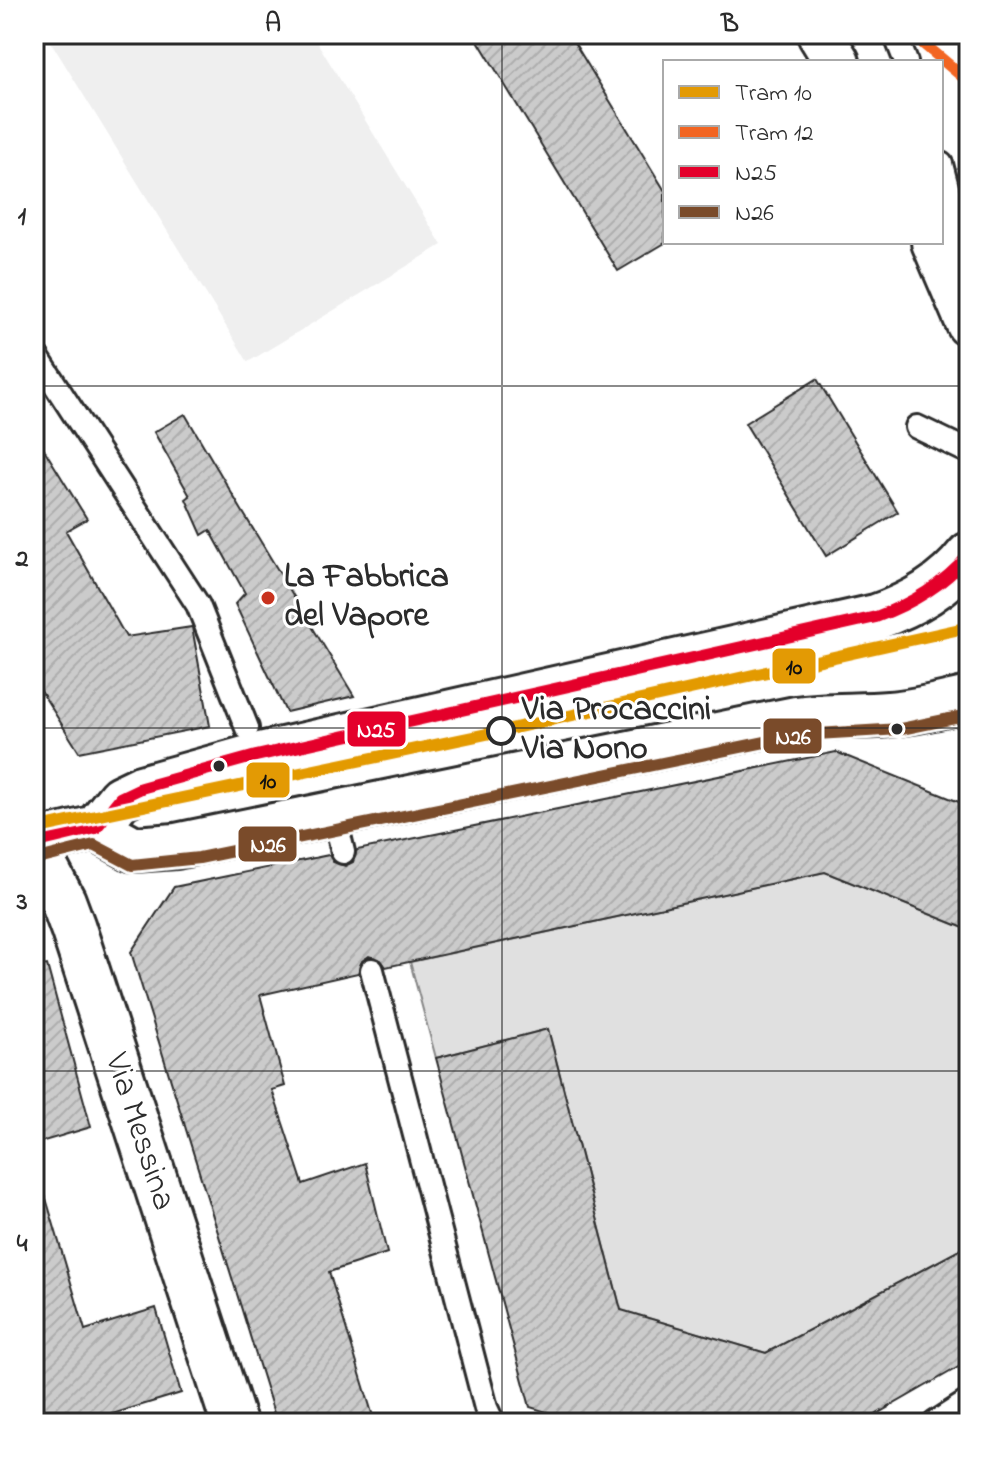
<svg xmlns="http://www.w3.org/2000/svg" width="1003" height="1457" font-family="'Indie Flower',sans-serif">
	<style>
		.built { fill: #efefef }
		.green { fill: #e0e0e0; stroke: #868686; stroke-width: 2 }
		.building { fill: url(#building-hatch); stroke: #2b2b2b; stroke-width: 2 }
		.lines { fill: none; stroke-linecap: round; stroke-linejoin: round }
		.lane-casing { stroke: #2b2b2b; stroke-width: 28 }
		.street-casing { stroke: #2b2b2b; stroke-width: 50 }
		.secondary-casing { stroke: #2b2b2b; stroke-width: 50 }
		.lane { stroke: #fff; stroke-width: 22 }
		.street { stroke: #fff; stroke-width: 44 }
		.secondary { stroke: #fff; stroke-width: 44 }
		.bus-1-casing { stroke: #fff; stroke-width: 18 }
		.bus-2-casing { stroke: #fff; stroke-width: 18 }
		.bus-1 { stroke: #e4002b; stroke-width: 12 }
		.bus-2 { stroke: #7a4b2a; stroke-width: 12 }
		.tram-1-casing { stroke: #fff; stroke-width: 18 }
		.tram-2-casing { stroke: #fff; stroke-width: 18 }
		.tram-1 { stroke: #e39a04; stroke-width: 12 }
		.tram-2 { stroke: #f26522; stroke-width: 12 }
		.grid { fill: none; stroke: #2b2b2b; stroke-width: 2; stroke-opacity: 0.55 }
		.poi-dot { fill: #c8321e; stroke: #fff; stroke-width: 3 }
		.bus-dot { fill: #2b2b2b; stroke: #fff; stroke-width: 3 }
		.stop-dot { fill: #fff; stroke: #2b2b2b; stroke-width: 4 }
		.labels { text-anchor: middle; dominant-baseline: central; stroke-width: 6; stroke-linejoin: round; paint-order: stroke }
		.poi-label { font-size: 34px; font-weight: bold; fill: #2b2b2b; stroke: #fff; text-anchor: start }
		.stop-label { font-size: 34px; font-weight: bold; fill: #2b2b2b; stroke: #fff; text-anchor: start }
		.street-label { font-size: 34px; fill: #2b2b2b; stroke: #fff }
		.line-badge { stroke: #fff; stroke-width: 3 }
		.badge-label { font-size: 22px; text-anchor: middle; font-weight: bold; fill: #fff }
		.pale-badge-label { font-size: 22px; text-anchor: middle; font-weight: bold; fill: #111 }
		.neatline { fill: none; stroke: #2b2b2b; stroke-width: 3 }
		.grid-label { font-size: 26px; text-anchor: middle; font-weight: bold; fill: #2b2b2b }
	</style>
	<defs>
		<pattern id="building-hatch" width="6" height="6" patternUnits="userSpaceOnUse" patternTransform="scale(2)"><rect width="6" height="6" fill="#cbcbcb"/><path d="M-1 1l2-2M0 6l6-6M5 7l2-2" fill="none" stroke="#aeaeae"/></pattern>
	</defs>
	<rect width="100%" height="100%" fill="#fff"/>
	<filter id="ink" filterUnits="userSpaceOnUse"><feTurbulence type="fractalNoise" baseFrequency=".0125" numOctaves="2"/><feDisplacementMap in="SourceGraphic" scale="16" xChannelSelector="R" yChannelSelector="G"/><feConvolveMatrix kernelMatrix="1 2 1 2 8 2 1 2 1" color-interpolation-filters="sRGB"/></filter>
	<g filter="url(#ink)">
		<path class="built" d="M46 34H312L442 245 248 362Z"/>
		<path class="green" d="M825 872 969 930V1245L766 1353 621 1310 548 1029 436 1058 410 962Z"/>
		<path class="building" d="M474 34H569L665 191V243L618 271Z
			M817 379 898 512 826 556 745 423Z
			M185 414 241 509 354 696 286 712 235 604 245 593 210 530 202 535 186 499 190 496 154 432Z
			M34 433 87 519 66 531 126 637 192 627 210 726 79 752 34 680Z
			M836 752 969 806V930L825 872 386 967 381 960 369 956 362 961 358 973 260 995 285 1086 272 1090 303 1184 365 1163 387 1253 329 1272 375 1423H277L131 952 174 887 329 855 333 862 345 866 353 862 357 850Z
			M47 965 91 1127 34 1144V967Z
			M548 1029 621 1310 766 1353 969 1245V1361L861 1423H583L530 1407 436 1058Z
			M45 1195 85 1330 156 1308 181 1393 83 1423H34V1196Z"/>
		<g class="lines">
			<g class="lane-casing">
				<path id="lane" d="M895 34 906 62
					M933 34 969 59
					M941 164 949 195 958 262
					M34 352 198 605 247 728
					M917 427 969 452
					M334 814 343 852
					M372 970 486 1408 493 1423
					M935 1423 969 1401"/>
			</g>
			<g class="street-casing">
				<path id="street" d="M34 846 63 901 73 928 234 1423"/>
			</g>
			<g class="secondary-casing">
				<path id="secondary" d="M820 34 837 62
					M934 242 969 324
					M96 828 134 849 176 846 796 719C827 714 858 717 889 714 916 712 942 705 969 699
					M34 843 96 828 120 798 141 788 256 756 876 617C913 604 945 586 969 555"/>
			</g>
			<use href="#lane" class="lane"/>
			<use href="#street" class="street"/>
			<use href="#secondary" class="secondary"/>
			<g class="bus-1-casing">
				<path id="bus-1" d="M34 843 96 828 120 798 141 788 256 756 876 617C913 603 943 585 969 555"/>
			</g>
			<g class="bus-2-casing">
				<path id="bus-2" d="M38 859 94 845 132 865 199 858 799 735 901 729 969 715"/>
			</g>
			<use href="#bus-1" class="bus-1"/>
			<use href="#bus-2" class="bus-2"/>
			<g class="tram-1-casing">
				<path id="tram-1" d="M34 829 501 731 969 627"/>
			</g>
			<g class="tram-2-casing">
				<path id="tram-2" d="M912 34 969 82"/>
			</g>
			<use href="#tram-1" class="tram-1"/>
			<use href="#tram-2" class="tram-2"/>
		</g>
	</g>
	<path class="grid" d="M502 34V1423M34 386H969M34 728H969M34 1071H969"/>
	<circle class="poi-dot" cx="268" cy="598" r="8"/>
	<g class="bus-dot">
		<circle cx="897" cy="729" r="7"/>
		<circle cx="219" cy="766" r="7"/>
	</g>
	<circle class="stop-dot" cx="501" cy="731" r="13"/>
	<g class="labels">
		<g class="poi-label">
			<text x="284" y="578">La Fabbrica<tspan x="284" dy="39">del Vapore</tspan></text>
		</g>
		<g class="stop-label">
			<text x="522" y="711">Via Procaccini<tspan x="522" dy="39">Via Nono</tspan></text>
		</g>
		<g class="street-label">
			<text transform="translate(139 1132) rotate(72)">Via Messina</text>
		</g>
	</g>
	<g class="line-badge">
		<rect x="771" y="647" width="46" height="38" rx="8" fill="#e39a04"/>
		<rect x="346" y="710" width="61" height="38" rx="8" fill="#e4002b"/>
		<rect x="762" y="717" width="61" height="38" rx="8" fill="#7a4b2a"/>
		<rect x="245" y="761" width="46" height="38" rx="8" fill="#e39a04"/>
		<rect x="237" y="825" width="61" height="38" rx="8" fill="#7a4b2a"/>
	</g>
	<g class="badge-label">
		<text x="376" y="737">N25</text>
		<text x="793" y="744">N26</text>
		<text x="268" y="852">N26</text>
	</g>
	<g class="pale-badge-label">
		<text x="794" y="674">10</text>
		<text x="268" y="788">10</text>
	</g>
	<rect width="1003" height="1457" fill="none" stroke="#fff" stroke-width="88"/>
	<rect x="663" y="60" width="280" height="184" fill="#ffffff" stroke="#aaaaaa" stroke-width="2"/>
	<rect x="679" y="86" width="40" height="12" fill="#e39a04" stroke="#aaaaaa" stroke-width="2"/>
	<text x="735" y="100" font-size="24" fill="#2b2b2b">Tram 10</text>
	<rect x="679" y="126" width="40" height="12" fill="#f26522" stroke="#aaaaaa" stroke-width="2"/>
	<text x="735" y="140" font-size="24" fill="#2b2b2b">Tram 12</text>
	<rect x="679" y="166" width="40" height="12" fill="#e4002b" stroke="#aaaaaa" stroke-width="2"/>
	<text x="735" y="180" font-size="24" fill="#2b2b2b">N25</text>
	<rect x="679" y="206" width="40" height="12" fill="#7a4b2a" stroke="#aaaaaa" stroke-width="2"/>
	<text x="735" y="220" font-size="24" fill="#2b2b2b">N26</text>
	<rect x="44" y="44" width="915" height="1369" class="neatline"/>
	<g class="grid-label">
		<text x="273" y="31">A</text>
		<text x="730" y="31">B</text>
		<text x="22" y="224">1</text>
		<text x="22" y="566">2</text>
		<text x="22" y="909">3</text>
		<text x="22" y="1251">4</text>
	</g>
</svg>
